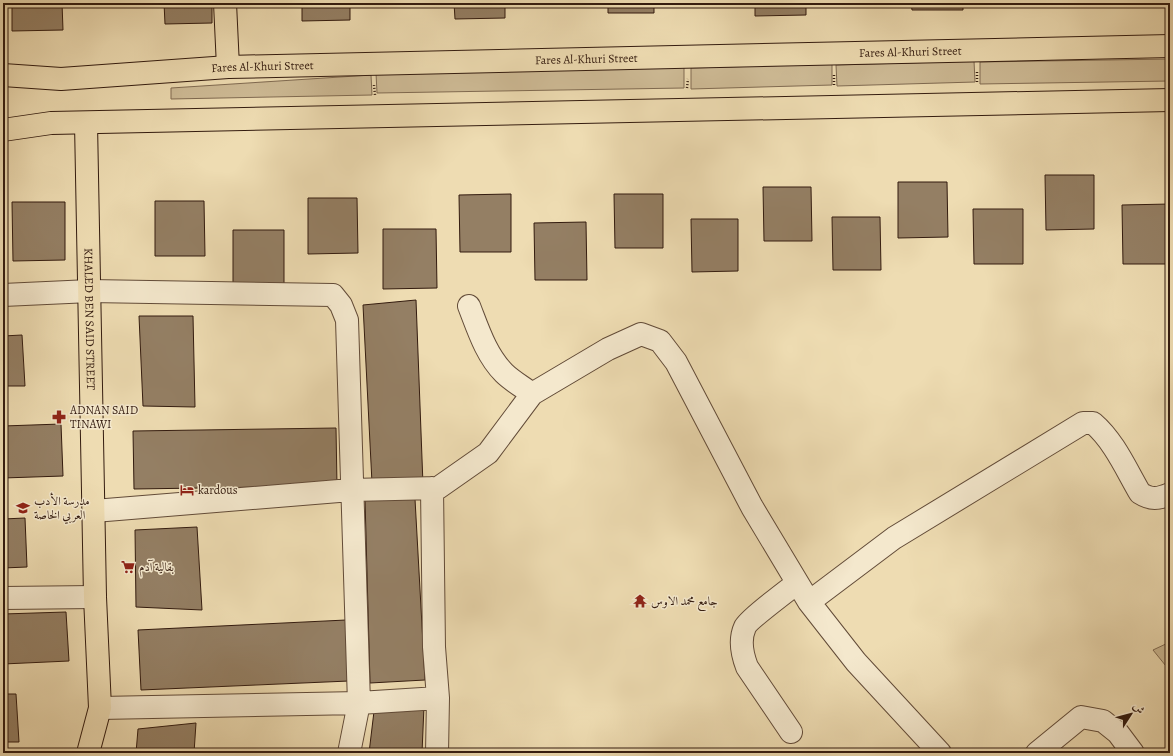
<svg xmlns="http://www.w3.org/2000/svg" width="1173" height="756" font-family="Alegreya,Amiri,serif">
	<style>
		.green { fill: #cebb96; stroke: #806b52 }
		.building { fill: #947f64; stroke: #331b0f }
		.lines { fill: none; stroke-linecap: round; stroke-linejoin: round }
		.minor-casing { stroke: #624b38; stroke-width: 24 }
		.major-casing { stroke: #331b0f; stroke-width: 24 }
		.path { stroke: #331b0f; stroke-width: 2.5; stroke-dasharray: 1 2; stroke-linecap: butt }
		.minor { stroke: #f4e8cd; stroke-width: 22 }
		.major { stroke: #eedcb2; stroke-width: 22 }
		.labels { text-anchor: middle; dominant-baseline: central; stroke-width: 3; stroke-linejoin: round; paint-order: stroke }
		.street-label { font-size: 12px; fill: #331b0f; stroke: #f4e8cd }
		.poi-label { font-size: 12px; fill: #331b0f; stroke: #f4e8cd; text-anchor: start }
	</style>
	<rect width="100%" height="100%" fill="#eedcb2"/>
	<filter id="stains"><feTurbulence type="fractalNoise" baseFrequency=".005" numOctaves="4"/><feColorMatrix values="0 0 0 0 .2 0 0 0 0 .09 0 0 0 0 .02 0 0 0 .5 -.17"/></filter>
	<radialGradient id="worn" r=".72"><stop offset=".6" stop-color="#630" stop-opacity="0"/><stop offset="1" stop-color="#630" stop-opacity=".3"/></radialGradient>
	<path class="green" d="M1170 59V81L980 84V62Z
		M974 61 975 82 837 86 836 65Z
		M832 64V85L691 89V68Z
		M684 67V88L377 93 376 73Z
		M371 75 372 95 171 99V88Z
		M1170 642V671L1153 650Z"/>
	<path class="building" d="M12 3H62L63 30 12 31Z
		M164 3H212V23L165 24Z
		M302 3H350V20L302 21Z
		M454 3H505V18L455 19Z
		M608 3H654V13H608Z
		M755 3H806V15L755 16Z
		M911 3H963V10H912Z
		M1067 3H1115V6L1067 7Z
		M1045 175H1094V229L1046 230Z
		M898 182H947L948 237 898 238Z
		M763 187H811L812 241H764Z
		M511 194V252H460L459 195Z
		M614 194H663V248H615Z
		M308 198H357L358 253 308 254Z
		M155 201H204L205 256H155Z
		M12 202H65V260L13 261Z
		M1170 204V264H1123L1122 205Z
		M973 209H1023V264H974Z
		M832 217H880L881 270H833Z
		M691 219H738V271L692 272Z
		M586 222 587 280H535L534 223Z
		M383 229H436L437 288 383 289Z
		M233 230H284V287H233Z
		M416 300 423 485 372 483 363 305Z
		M139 316H193L195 407 143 406Z
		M22 335 25 386H3V336Z
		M61 424 63 476 3 478V426Z
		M336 428 337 486 134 489 133 431Z
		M365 499H415L425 680 370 683Z
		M25 518 27 567 3 568V519Z
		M197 527 202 610 136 607 135 530Z
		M66 612 69 661 3 664V614Z
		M346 620 349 681 141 690 138 630Z
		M3 694H16L19 742H3Z
		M375 703 424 706 422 753H369Z
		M196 723 194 753H136L138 729Z"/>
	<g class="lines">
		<g class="minor-casing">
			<path id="minor" d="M3 295 90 291 333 295 341 305 347 320 359 703 349 753
				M469 306C478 329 486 355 504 373 512 381 523 387 532 394
				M432 488 434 647 438 698 437 753
				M94 511 351 490 438 488 488 453 532 394 608 349 641 334 660 341 676 362 752 507 809 602 856 662 940 753
				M3 598 95 597
				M809 602 894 538 1083 423H1093C1114 441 1126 469 1140 493 1151 500 1158 499 1170 494
				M100 708 359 703 438 698
				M791 732 747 667C742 654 739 640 745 627 748 620 788 590 797 583
				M1037 753 1081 717 1103 721 1118 733 1133 753"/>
		</g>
		<g class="major-casing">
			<g id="major">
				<path d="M225 3 228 67"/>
				<path id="s1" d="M3 75 61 79 228 67 1170 46"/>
				<path id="s2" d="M86 123 95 597 100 708 88 753"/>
				<path d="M3 130 51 123 1170 100"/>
			</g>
		</g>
		<path class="path" d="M977 72V83
			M834 75V86
			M374 85 375 95
			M687 88 688 79"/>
		<use href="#minor" class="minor"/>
		<use href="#major" class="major"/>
	</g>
	<defs>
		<g id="pharmacy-bare" transform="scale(1.08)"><path d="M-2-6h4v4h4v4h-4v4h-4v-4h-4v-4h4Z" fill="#8f2418" stroke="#f4e8cd" stroke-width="2.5" paint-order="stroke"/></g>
		<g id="hotel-bare" transform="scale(1.08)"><path d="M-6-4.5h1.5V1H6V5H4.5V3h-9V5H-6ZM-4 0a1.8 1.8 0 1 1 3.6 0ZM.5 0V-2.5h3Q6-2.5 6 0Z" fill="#8f2418" stroke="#f4e8cd" stroke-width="2.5" paint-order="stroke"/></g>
		<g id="school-bare" transform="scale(1.08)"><path d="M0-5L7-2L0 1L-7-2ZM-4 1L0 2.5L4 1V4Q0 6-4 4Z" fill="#8f2418" stroke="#f4e8cd" stroke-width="2.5" paint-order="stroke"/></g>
		<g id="supermarket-bare" transform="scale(1.08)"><path d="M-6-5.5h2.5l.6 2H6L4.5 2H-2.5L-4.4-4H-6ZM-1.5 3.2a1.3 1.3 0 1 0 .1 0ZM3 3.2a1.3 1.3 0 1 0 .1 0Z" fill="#8f2418" stroke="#f4e8cd" stroke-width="2.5" paint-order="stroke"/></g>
		<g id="temple-bare" transform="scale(1.08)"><path d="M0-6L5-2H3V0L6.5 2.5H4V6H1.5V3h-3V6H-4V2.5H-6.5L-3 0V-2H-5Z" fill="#8f2418" stroke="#f4e8cd" stroke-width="2.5" paint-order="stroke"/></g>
	</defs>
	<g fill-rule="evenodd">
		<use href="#pharmacy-bare" x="59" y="417"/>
		<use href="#hotel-bare" x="187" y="490"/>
		<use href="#school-bare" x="23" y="508"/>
		<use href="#supermarket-bare" x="128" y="567"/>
		<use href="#temple-bare" x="640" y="601"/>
	</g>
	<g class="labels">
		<g class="street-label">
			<text stroke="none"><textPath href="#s1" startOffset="908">Fares Al-Khuri Street</textPath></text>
			<text stroke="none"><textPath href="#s1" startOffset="584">Fares Al-Khuri Street</textPath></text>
			<text stroke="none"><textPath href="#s1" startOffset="260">Fares Al-Khuri Street</textPath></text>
			<text stroke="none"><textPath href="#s2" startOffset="196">KHALED BEN SAID STREET</textPath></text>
		</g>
		<g class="poi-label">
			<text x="70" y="410">ADNAN SAID<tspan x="70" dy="14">TINAWI</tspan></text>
			<text x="198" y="490">kardous</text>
			<text x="34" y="501">مدرسة الأدب<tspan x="34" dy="14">العربي الخاصة</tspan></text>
			<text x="139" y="567">بقالية آدم</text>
			<text x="651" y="601">جامع محمد الاوس</text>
		</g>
	</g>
	<rect width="1173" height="756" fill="none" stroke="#eedcb2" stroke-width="16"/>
	<rect x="4" y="4" width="1165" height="748" fill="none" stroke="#331b0f" stroke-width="2"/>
	<rect x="8" y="8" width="1157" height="740" fill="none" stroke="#331b0f"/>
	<g transform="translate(1131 714) rotate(54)" stroke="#f4e8cd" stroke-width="3" paint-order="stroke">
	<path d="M0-3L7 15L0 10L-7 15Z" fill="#331b0f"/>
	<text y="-6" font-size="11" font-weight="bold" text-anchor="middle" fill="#331b0f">ش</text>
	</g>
	<rect width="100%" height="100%" filter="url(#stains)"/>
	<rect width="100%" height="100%" fill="url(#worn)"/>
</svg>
